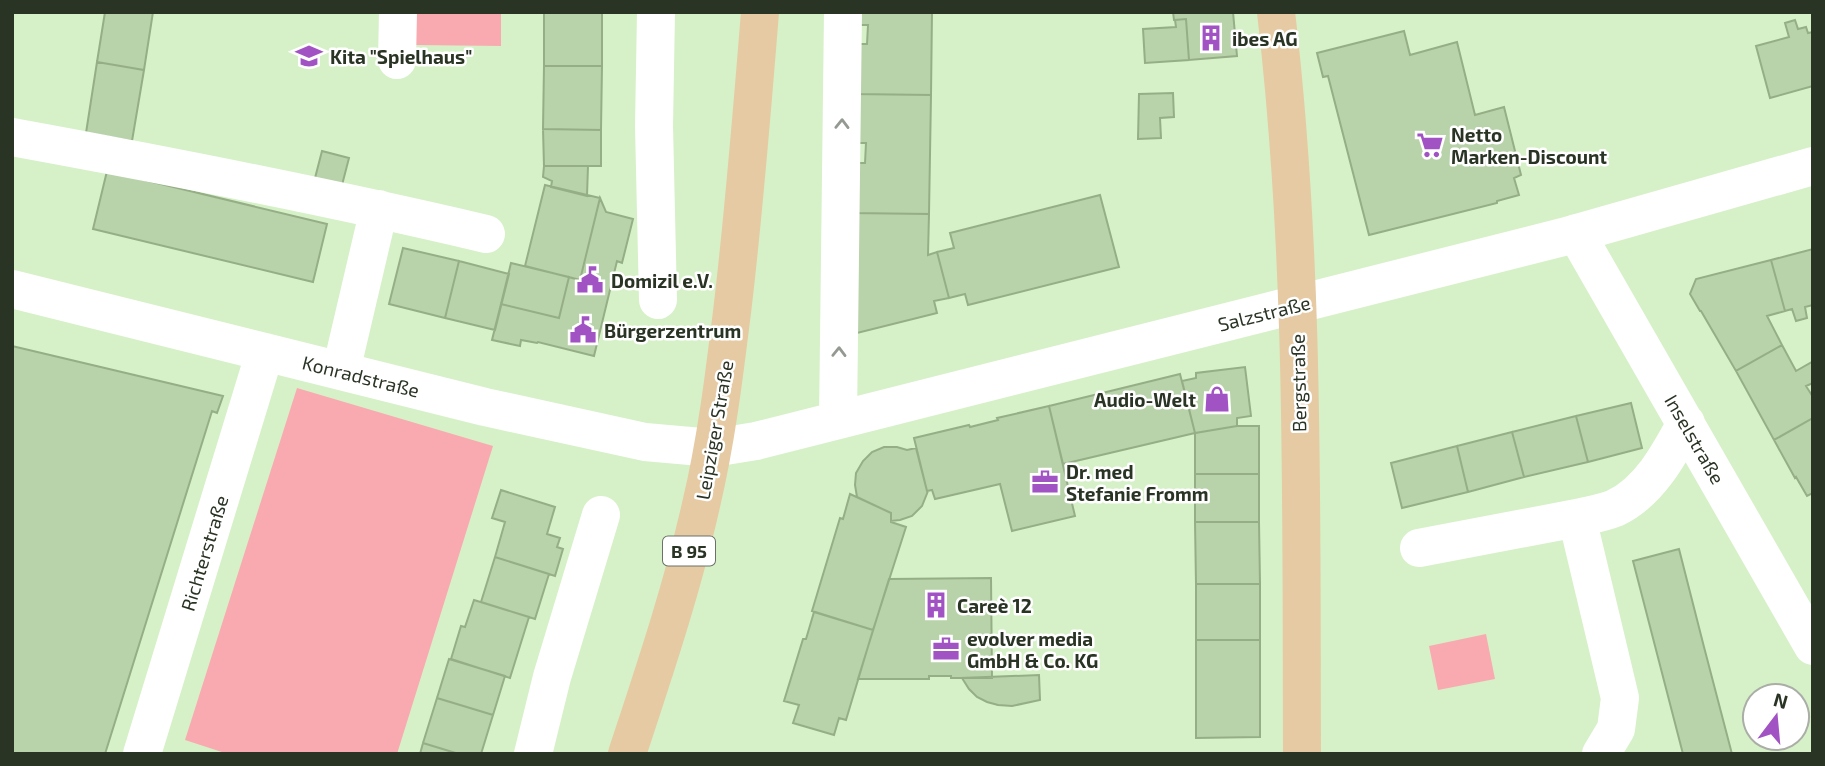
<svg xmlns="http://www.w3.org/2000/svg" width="1825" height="766" font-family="'Exo 2',sans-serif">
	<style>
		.green { fill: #f9aab0 }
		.building { fill: #b8d2a9; stroke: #95ae86; stroke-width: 2 }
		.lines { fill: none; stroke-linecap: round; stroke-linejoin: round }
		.minor { stroke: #fff; stroke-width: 38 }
		.major { stroke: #e6caa3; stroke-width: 38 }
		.oneway { stroke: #949a92 }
		.labels { text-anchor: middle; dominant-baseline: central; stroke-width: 5; stroke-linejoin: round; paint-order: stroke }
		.shield { fill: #fff; stroke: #6a7166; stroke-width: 2 }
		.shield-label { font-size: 18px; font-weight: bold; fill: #2a3424 }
		.poi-label { font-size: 19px; font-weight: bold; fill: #2a3424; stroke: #fff; text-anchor: start }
		.street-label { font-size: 19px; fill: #2a3424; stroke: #fff }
	</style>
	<rect width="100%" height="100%" fill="#d6f1c7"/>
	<path class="green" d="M414 12H501V46L414 45Z
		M297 388 493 446 397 754H228L185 740Z
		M1486 634 1495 679 1438 690 1429 646Z"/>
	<path class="building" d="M105 12H153L144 70 97 62Z
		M544 12H602V66H544Z
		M854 12H932L931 95 853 94 854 44H867L868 25H854Z
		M1173 12H1233L1237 56 1189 60 1186 19 1174 20Z
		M1186 19 1189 60 1145 63 1143 29 1176 27 1175 20Z
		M1795 20 1798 29 1806 27 1808 33 1813 32V86L1770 98 1756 46 1789 37 1785 23Z
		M1404 31 1410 55 1457 42 1475 115 1504 107 1521 175 1514 178 1519 195 1497 201V203L1369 235 1328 76 1323 77 1317 53Z
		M97 62 144 70 132 141 86 133Z
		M544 66H602L601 130 543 129Z
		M1173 93 1174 117 1160 118 1161 138 1138 139 1139 94Z
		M853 94 931 95 929 214 851 213 852 163H865L866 143H852Z
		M543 129 601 130V166H544Z
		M322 151 349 158 342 185 315 178Z
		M544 166H588L587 196 551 187 552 181 543 177Z
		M107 171 327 224 313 282 93 229Z
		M545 185 600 198 580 280 525 266Z
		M1100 195 1119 267 968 305 965 294 949 298 937 252 954 248 950 233Z
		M600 198 606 212 633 219 622 263 617 261 594 356 538 342 537 343 521 340 520 346 492 340 501 304 559 318 569 277 580 280Z
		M851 213 929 214 928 255 937 252 949 298 934 301 937 313 849 335Z
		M403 248 459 261 445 318 389 304Z
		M1813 249V305L1805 307 1807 318 1796 321 1792 309 1785 311 1771 260Z
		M1771 260 1785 311 1767 316 1782 345 1736 371 1701 311H1700L1690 294 1696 279Z
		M459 261 509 274 495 330 445 318Z
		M511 263 569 277 559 318 501 304Z
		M1782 345 1796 371 1812 362 1813 364V383L1806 386 1813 397V418L1774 440 1736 371Z
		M12 346 223 396 217 413 212 411 105 754H12Z
		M1245 367 1251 416 1237 418V426L1195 433 1182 381 1196 378V373Z
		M1180 374 1195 433 1063 464 1049 406Z
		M1631 403 1642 448 1588 462 1576 416Z
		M1049 406 1075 516 1012 531 1000 484 935 499 932 490 927 491 914 438 969 425 970 427 998 420 997 418Z
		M1576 416 1588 462 1524 477 1512 432Z
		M1813 418V493L1807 496 1796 477 1795 478 1774 440Z
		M1237 426H1259V474H1195V433Z
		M1512 432 1524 477 1468 492 1457 446Z
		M1457 446 1468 492 1402 508 1391 463Z
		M884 447H897L907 450 916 448 927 491H928L922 506 912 516 900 520 891 521V513L857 497 855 485 856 473 863 461 872 452Z
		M1195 474H1259V522H1195Z
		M501 490 555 507 547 534 560 538 557 547 563 549 555 576 495 557 505 522 492 518Z
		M850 494 891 513V522L906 527 873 630 812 611 840 518 843 519Z
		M1195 522H1259L1260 584H1196Z
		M1679 549 1704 647 1732 754H1683L1633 561Z
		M495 557 549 574 535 619 481 602Z
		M991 578 992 678H951V676H929V679H858L889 579Z
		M1196 584H1260V640H1196Z
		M474 600 529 617 510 678 451 659 461 626 465 627Z
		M814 612 873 630 846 720 839 718 834 735 793 723 799 705 784 701 803 639H806Z
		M1196 640H1260V737L1196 738Z
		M449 659 505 676 493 715 437 698Z
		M1039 675 1040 700 1012 706 998 705 987 702 977 697 969 689 962 678Z
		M437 698 493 715 481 754H459L423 743Z
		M423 743 459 754H420Z"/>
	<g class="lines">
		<path class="minor" d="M656 12 654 126 658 300
			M397 60 398 12
			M12 137C171 166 329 197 486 234
			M1576 233 1813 646
			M12 289 485 407 645 442 713 448 756 441 1563 237 1813 166
			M341 371 379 209
			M838 420 843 12
			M1577 518C1589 515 1603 513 1615 508 1649 492 1669 455 1686 423
			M1419 548 1577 518 1620 698 1616 729 1601 754
			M142 754 265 352
			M533 754 552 677 601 515"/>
		<path class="major" d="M1276 12C1305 258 1301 507 1302 754
			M627 754C654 672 682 589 701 505 716 442 724 377 732 312 744 213 752 112 760 12"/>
	</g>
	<defs><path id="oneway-chevron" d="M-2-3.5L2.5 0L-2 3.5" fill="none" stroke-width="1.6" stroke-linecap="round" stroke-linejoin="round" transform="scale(1.75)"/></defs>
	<g class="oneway">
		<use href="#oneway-chevron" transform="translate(842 124) rotate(-89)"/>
		<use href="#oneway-chevron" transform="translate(839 352) rotate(-89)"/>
	</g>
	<defs>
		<g id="building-bare" transform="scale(2.1)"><path d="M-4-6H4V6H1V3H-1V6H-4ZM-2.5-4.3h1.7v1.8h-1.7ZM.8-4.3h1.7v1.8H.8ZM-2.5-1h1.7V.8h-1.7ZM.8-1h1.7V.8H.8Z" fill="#a153c4" stroke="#fff" stroke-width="2.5" paint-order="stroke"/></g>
		<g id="school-bare" transform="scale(2.1)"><path d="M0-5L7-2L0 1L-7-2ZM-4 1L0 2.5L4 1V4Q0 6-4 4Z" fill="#a153c4" stroke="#fff" stroke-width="2.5" paint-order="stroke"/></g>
		<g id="supermarket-bare" transform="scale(2.1)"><path d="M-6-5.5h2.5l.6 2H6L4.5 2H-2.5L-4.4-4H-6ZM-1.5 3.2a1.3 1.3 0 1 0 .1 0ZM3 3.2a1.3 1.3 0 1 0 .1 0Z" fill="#a153c4" stroke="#fff" stroke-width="2.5" paint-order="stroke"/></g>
		<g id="civic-bare" transform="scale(2.1)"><path d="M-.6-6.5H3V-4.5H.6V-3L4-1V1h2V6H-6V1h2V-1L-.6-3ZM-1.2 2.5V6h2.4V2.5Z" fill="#a153c4" stroke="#fff" stroke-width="2.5" paint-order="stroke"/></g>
		<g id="shop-bare" transform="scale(2.1)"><path d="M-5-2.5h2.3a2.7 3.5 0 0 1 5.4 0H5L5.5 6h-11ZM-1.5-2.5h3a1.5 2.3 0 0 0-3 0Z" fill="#a153c4" stroke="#fff" stroke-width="2.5" paint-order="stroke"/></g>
		<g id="office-bare" transform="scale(2.1)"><path d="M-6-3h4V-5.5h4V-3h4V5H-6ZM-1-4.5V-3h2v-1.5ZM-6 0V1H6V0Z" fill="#a153c4" stroke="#fff" stroke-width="2.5" paint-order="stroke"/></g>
	</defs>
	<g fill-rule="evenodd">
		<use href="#building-bare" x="1211" y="38"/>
		<use href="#school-bare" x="309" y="56"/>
		<use href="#supermarket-bare" x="1430" y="145"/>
		<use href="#civic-bare" x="590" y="280"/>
		<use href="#civic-bare" x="583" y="330"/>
		<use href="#shop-bare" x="1217" y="399"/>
		<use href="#office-bare" x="1045" y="482"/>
		<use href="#building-bare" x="936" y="605"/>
		<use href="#office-bare" x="946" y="649"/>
	</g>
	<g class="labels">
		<rect class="shield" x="663" y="536.5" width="52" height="29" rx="5"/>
		<g class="shield-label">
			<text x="689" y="551">B 95</text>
		</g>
		<g class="poi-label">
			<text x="1232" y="38">ibes AG</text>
			<text x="330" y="56">Kita "Spielhaus"</text>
			<text x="1451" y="134">Netto<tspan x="1451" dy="22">Marken-Discount</tspan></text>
			<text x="611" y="280">Domizil e.V.</text>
			<text x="604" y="330">Bürgerzentrum</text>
			<text x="1196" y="399" text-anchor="end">Audio-Welt</text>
			<text x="1066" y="471">Dr. med<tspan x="1066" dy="22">Stefanie Fromm</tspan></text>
			<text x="957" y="605">Careè 12</text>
			<text x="967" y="638">evolver media<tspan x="967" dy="22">GmbH &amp; Co. KG</tspan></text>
		</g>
		<g class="street-label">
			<text transform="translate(1264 313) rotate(-14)">Salzstraße</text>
			<text transform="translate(361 376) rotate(14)">Konradstraße</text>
			<text transform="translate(1298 383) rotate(-91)">Bergstraße</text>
			<text transform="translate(714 430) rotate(-80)">Leipziger Straße</text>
			<text transform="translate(1695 439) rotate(60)">Inselstraße</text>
			<text transform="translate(204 553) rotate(-73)">Richterstraße</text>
		</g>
	</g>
	<rect width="1825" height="766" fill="none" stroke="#2a3424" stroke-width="28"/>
	<g transform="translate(1776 717) rotate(16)"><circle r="33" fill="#ffffff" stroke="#aaaea7" stroke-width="2"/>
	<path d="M0-5L12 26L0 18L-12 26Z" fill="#a153c4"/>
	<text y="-10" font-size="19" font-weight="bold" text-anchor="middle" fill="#2a3424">N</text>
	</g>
</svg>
